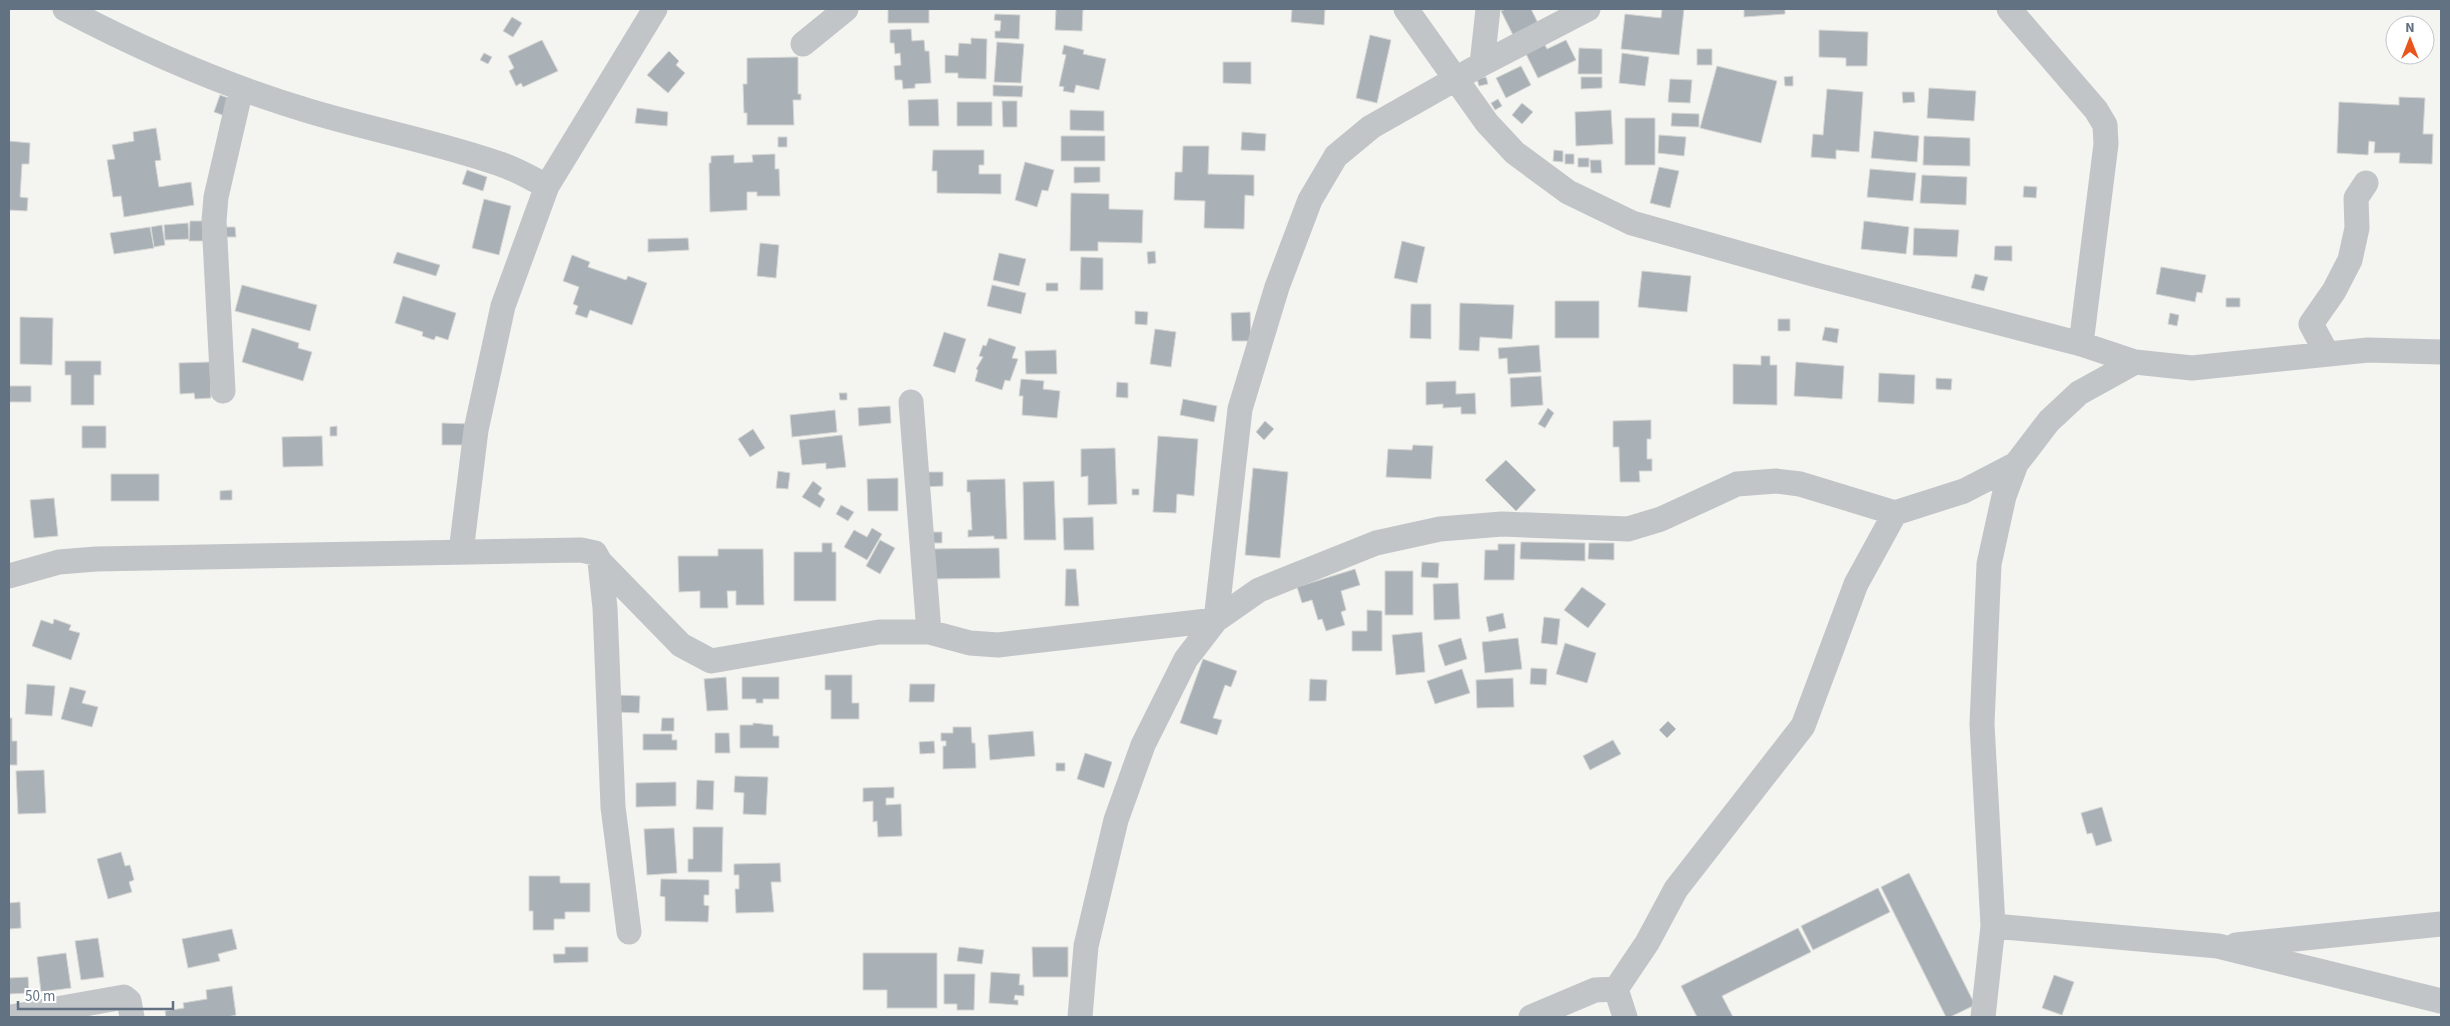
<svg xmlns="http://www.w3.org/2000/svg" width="2450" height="1026" font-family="'Source Sans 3',sans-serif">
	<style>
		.building { fill: #a9b1b7; stroke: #d5d5d3 }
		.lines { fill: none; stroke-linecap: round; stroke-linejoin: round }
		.minor { stroke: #c1c5c8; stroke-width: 25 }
	</style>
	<rect width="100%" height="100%" fill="#f4f4f0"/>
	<path class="building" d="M888 9H929V23H888Z
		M1056 9H1083L1082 31 1055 30Z
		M1292 9H1325L1324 25 1291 22Z
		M1506 9H1531L1539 25 1514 37 1501 11Z
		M1662 9H1684L1679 55 1621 49 1625 14 1661 18Z
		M1744 9H1785V14L1744 17Z
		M995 14 1020 15 1019 39 995 38V31H1000L1001 21 994 20Z
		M512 17 522 23 513 37 503 31Z
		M911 29 912 41 924 40 925 51H929L931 83 915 84V88L903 89 902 80H895L894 66 901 65 900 53 895 54 894 43H890V30Z
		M1819 30 1868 32 1867 66H1846V58L1819 57Z
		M1370 35 1391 40 1377 103 1356 98Z
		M971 38 987 39 986 79 958 78V73H945V55L958 56 959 43 971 44Z
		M542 40 558 71 523 87 521 83 516 86 509 71 514 68 508 56Z
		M1566 40 1576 60 1538 78 1525 52 1544 43 1547 49Z
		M997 42 1024 44 1021 83 994 82Z
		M1064 45 1084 50 1083 54 1106 59 1099 90 1076 85 1074 93 1063 91 1064 87 1059 86 1066 55 1062 54Z
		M1579 48 1602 49V74H1578Z
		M1697 49H1712V65H1697Z
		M669 51 679 61 676 65 685 73 668 93 647 75Z
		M484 53 492 57 488 64 480 60Z
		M1622 53 1649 57 1645 86 1619 83Z
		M798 57V94H801V100H793L794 125H747V113H744L743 84H747V58Z
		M1223 62H1251V84L1223 83Z
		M1521 66 1531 85 1506 98 1496 78Z
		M1717 66 1777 81 1761 143 1700 128Z
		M1793 76V86H1785L1784 77Z
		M1486 77 1488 84 1479 86 1477 79Z
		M1581 77H1602V88L1581 89Z
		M1670 79 1692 80 1690 103 1668 102Z
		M993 85 1023 86 1022 97 993 96Z
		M1929 88 1976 91 1974 121 1927 118Z
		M1827 89 1863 92 1859 152 1836 150V159L1811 157 1813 134 1823 135Z
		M1902 92H1914L1915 102 1903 103Z
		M220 95 231 99 225 116 214 112Z
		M2399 97 2425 98 2423 134H2433L2432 164 2399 163 2400 153H2374L2375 142 2369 141 2368 155 2337 153 2339 102 2399 105Z
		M938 99 939 126H909L908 100Z
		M1498 99 1502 106 1495 110 1491 103Z
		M1002 101H1017V127H1003Z
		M957 102H992V126H957Z
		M1522 103 1533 112 1522 124 1512 115Z
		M637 108 668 112 667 126 635 123Z
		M1070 110 1104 111V131L1070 130Z
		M1611 110 1613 144 1576 146 1575 112Z
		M1672 113 1699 114V127L1671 126Z
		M1625 118H1655V165H1625Z
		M156 128 161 160 155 161 159 187 191 182 194 205 124 217 121 196 113 197 107 160 115 159 112 145 134 141 133 132Z
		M1874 131 1919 136 1917 162 1871 158Z
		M1242 132 1266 134 1265 151 1241 150Z
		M1659 135 1686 137 1684 156 1658 153Z
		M1061 136H1105V161H1061Z
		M1924 136 1970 138V166L1923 165Z
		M778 137H787V147H778Z
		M9 141 30 143 29 164H22L20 197 28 198 27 211 9 210Z
		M1183 146H1209L1208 174 1254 175V196L1245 195 1244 229 1204 228 1205 201 1174 200 1175 172H1182Z
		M933 150H984V165H979V174H1001V194L937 193V171H932Z
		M1554 150 1563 151V162L1553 161Z
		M775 154V169H779L780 196H757V192H747V210L710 212 709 163H711V156L734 155V163L753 162 752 155Z
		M1565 154H1574V164H1565Z
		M1578 158H1589V167H1578Z
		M1590 160H1601L1602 173H1591Z
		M1025 162 1054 170 1048 191 1042 190 1037 207 1015 200Z
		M1074 167H1100V182L1074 183Z
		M1659 167 1679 171 1670 208 1650 203Z
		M1870 169 1916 173 1913 201 1867 197Z
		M467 170 487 177 483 191 462 184Z
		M1922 175 1967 177 1966 205 1920 203Z
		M2024 186 2037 187 2036 198 2023 197Z
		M1071 193 1109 194V209L1143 210 1142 243 1098 242V251H1070Z
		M484 199 511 206 499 255 472 248Z
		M190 221H203V241H189Z
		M1864 221 1909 227 1906 254 1861 249Z
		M188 223 189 239 165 240 164 225Z
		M162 225 165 245 154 247 151 227Z
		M150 227 154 248 114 254 110 233Z
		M224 227H235L236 237H224Z
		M1914 228 1959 230 1957 257 1913 255Z
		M688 238 689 250 648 252V239Z
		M1402 241 1425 247 1417 283 1394 278Z
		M760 243 779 245 776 278 757 276Z
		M1995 246H2012V261L1994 260Z
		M1155 251 1156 263 1148 264 1147 252Z
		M397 252 440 265 436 276 393 263Z
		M999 253 1026 259 1019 286 993 280Z
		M572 255 590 262 588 267 626 280 628 276 647 283 632 325 590 310 587 318 575 314 578 306 573 304 579 287 563 281Z
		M1081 257 1103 258V290H1080Z
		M2161 267 2206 275 2202 293 2197 292 2195 302 2156 294Z
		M1642 271 1691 276 1687 312 1638 307Z
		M1975 274 1988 277 1984 291 1971 288Z
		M1046 283H1058V291H1046Z
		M242 285 317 305 310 331 235 311Z
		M992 285 1026 293 1021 314 987 306Z
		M403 296 456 313 448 340 436 336 434 340 422 336 423 332 395 323Z
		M2226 298H2240V307H2226Z
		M1555 301H1599V338H1555Z
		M1460 303 1514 305 1512 339 1480 337 1479 351 1459 350Z
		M1411 304H1431V339L1410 338Z
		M1135 311 1148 312 1147 325 1135 324Z
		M1250 312 1251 341H1232L1231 313Z
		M2170 313 2179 315 2177 326 2168 324Z
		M20 317 53 318 52 365 20 364Z
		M1778 319H1790V331H1778Z
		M1825 327 1839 329 1837 343 1822 340Z
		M252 328 299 343 298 348 312 352 303 381 242 362Z
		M1155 329 1176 332 1171 367 1150 364Z
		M944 332 966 339 955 373 933 366Z
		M989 338 1016 347 1012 358 1018 359 1010 381 1005 380 1002 390 975 381 978 370 976 369 983 357 979 356 983 345 986 346Z
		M1539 345 1541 372 1508 374 1507 358 1499 359 1498 348Z
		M1056 350 1057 374H1026L1025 351Z
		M1761 356H1770V365H1777V405L1733 404V364L1761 365Z
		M65 361H101V375H94V405H71V375H65Z
		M210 362 211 398 195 399 194 393 180 394 179 363Z
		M1796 362 1844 366 1842 399 1794 396Z
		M1879 373 1915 375 1914 404 1878 402Z
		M1541 376 1543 405 1511 407 1510 378Z
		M1936 378 1952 379 1951 390 1936 389Z
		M1021 379 1044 381 1043 389 1060 391 1057 418 1022 415 1023 396H1019Z
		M1456 381V394L1475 393 1476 414H1461V407L1443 408V404L1426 405V382Z
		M1117 382 1128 383V398L1116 397Z
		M9 386H31V402H9Z
		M839 393H847V400H840Z
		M1183 399 1217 406 1214 422 1180 415Z
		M890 406 891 423 859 426 858 408Z
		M1548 408 1554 413 1545 428 1538 424Z
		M835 410 837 432 792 437 790 415Z
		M1651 420V439H1647V459H1652V471H1639L1640 482H1620L1619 447H1613V421Z
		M1265 421 1274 429 1264 440 1256 432Z
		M442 423 470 424V445H442Z
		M82 426H106V448H82Z
		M337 426V436H330V427Z
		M753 429 765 448 750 457 738 439Z
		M842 435 846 467 826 469V463L802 465 799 440Z
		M322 436 323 466 283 467 282 437Z
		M1158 436 1198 439 1194 496 1177 494 1176 513 1153 512Z
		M1413 445 1433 446 1431 479 1386 477 1388 449 1412 450Z
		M1115 448 1117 504 1088 505V476L1081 477V449Z
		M1506 460 1536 490 1516 511 1485 480Z
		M1253 468 1288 472 1280 558 1245 555Z
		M778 471 790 473 788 489 776 488Z
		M922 472H943V486L922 487Z
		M111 474H159V501H111Z
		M898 478V511H868L867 479Z
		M1005 479 1007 539H994V536L968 537V530H972L970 492H967V480Z
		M813 481 822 488 818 494 825 499 820 508 802 497Z
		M1054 481 1056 540H1024L1023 482Z
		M1132 489H1139V495H1132Z
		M232 490V500H220V491Z
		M54 498 58 536 34 538 30 500Z
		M841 505 854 512 848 521 836 514Z
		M1093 517 1094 550H1064L1063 518Z
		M872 528 882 534 867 560 844 547 854 530 867 537Z
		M923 532H942V543H923Z
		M880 540 895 548 880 574 866 566Z
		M1521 542 1585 543V561L1520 559Z
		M822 543H832V552H836V601H794V552H822Z
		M1589 543H1614V560L1588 559Z
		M1498 544H1515L1514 580H1484L1485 550H1498Z
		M999 548 1000 578 931 579 930 549Z
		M718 549H763L764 605H736V591H727L728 608H700V591L679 592 678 556H718Z
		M1422 562 1439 563 1438 578 1421 577Z
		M1066 569H1076L1079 606H1065Z
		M1355 569 1360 585 1341 591 1346 610 1341 612 1345 625 1326 631 1322 619 1318 620 1312 600 1302 603 1297 587Z
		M1385 571H1413V615H1385Z
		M1458 583 1460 619 1434 620 1433 584Z
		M1582 587 1606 604 1588 628 1564 610Z
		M1367 610 1382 611V651H1352V631H1367Z
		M1503 613 1506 628 1489 632 1486 617Z
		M1544 617 1560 619 1557 645 1541 643Z
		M54 619 71 625 69 630 80 633 71 660 32 646 41 620 53 624Z
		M1422 632 1425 672 1396 675 1392 635Z
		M1461 638 1467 659 1445 666 1438 645Z
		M1518 638 1522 669 1485 673 1482 642Z
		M1565 643 1596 653 1587 683 1556 674Z
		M1203 659 1237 671 1231 687 1225 685 1213 718 1222 720 1217 735 1180 723Z
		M1531 668 1547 669 1546 685 1530 684Z
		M1462 669 1470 693 1435 704 1427 681Z
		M825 675H852V703H859V719H831V690H825Z
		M726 677 728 710 707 711 704 679Z
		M742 677H779V699H763V703H756V699H742Z
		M1513 678 1514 707 1477 708 1476 680Z
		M1310 679 1327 680 1326 701H1309Z
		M27 684 55 686 52 716 25 714Z
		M910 684H935L934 702H909Z
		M70 687 86 691 82 703 98 707 92 727 61 719Z
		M617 695 640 696 639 713 617 712Z
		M9 718H12V741H17V765H9Z
		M662 718H674V731H661Z
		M1668 721 1676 729 1667 738 1659 730Z
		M753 723 773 725V736H779V748H740V725H753Z
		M953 727H971L972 743H975L976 768 943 769V746H946V741H941V733H953Z
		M1033 731 1035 756 990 760 988 735Z
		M715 733H729L730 753H715Z
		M643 734H672V740H677V750H643Z
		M1613 740 1621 754 1590 770 1583 756Z
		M934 741 935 753 920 754 919 742Z
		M1085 753 1112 762 1104 788 1077 779Z
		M1056 763H1065V771H1056Z
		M44 770 46 813 18 814 16 771Z
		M735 776 768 777 766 815 743 814 744 793 734 792Z
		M697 780 714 781 713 810 696 809Z
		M676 782V806L636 807V783Z
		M894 787V798H886V805L901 804 902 836 878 837 877 821 873 822V801L863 802V788Z
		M2102 807 2112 841 2096 846 2092 833 2087 834 2081 813Z
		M693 827H723L722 872H688V859H693Z
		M674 828 677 873 647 875 644 829Z
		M121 852 125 866 130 865 134 880 129 882 132 892 108 899 97 859Z
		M780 863 781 882H771L774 912 736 913 735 889H739V875H734V864Z
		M1909 873 1975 1005 1950 1017H1946L1881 887Z
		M529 876H560V883H590V912H565V919H554V930H533V911H529Z
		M661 879 709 880V895H704V905L709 906 708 922 665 921V897L660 896Z
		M1878 888 1890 912 1813 950 1801 926Z
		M20 902 21 928 9 929V903Z
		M1798 928 1811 952 1722 996 1733 1017H1697L1681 986Z
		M232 929 237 949 218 954 220 961 188 968 182 939Z
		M98 938 104 977 81 980 75 941Z
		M565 947H588V962L554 963 553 954H565Z
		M959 947 984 950 982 964 957 961Z
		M1032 947H1068V977H1033Z
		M66 953 71 988 41 992 37 957Z
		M863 953H937V1008H887V990H863Z
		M991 972 1020 974 1019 985H1024V996L1015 995 1014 1000H1018V1005L989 1003Z
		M944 974H975L974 1010H957V1004H944Z
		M2054 975 2074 982 2062 1015 2042 1008Z
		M28 977 29 993 9 994V978Z
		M232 986 236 1015 228 1017H166L165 1011 184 1008 183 1003 207 999 206 990Z"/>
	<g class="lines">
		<path class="minor" d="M65 9C143 50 225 86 309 111 372 130 437 142 500 164 516 169 532 179 547 186
			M1406 9 1487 123 1515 153 1568 192 1632 223 1820 276 2081 344 2135 362 2192 368 2368 350 2441 352
			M2009 9 2096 110 2105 125 2106 144 2081 344
			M803 44 846 9
			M1482 64 1488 9
			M2327 354 2311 324 2334 291 2350 260 2357 228 2356 198 2366 183
			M223 391 214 221 216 197 241 89
			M911 402 929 632
			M461 552 476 430 503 306 547 186 655 9
			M600 562 605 608 613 807 629 932
			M9 576 59 562 96 559 581 550 595 553 600 562 681 645 711 661 879 632H929L970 643 998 645 1216 620 1259 590 1376 543 1440 529 1502 524 1628 529 1661 519 1737 484 1776 481 1800 484 1895 513 1964 491 2016 464
			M1993 926 2218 946 2441 1001
			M2236 945 2441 924
			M11 1017 124 997 129 1001 132 1017
			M1080 1017 1086 946 1116 820 1143 745 1186 659 1216 620 1240 409 1277 287 1310 200 1336 156 1371 127 1482 64 1588 9
			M1531 1017 1595 990 1616 989
			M1625 1017 1616 989 1647 943 1676 889 1803 726 1856 584 1895 513
			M1983 1017 1993 926 1982 724 1989 564 2004 496 2016 464 2049 421 2079 393 2135 362"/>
	</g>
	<rect width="2450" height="1026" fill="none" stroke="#627282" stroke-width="20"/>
	<g transform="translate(2410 40)"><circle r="24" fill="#ffffff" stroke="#c0c7cd"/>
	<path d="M0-4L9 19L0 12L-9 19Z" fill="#e8561d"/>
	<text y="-8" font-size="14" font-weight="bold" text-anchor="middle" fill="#627282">N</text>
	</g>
	<path d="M18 1001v8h155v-8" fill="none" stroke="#627282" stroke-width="2.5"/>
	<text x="25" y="1001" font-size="15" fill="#627282" stroke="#ffffff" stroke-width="4" paint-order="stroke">50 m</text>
</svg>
